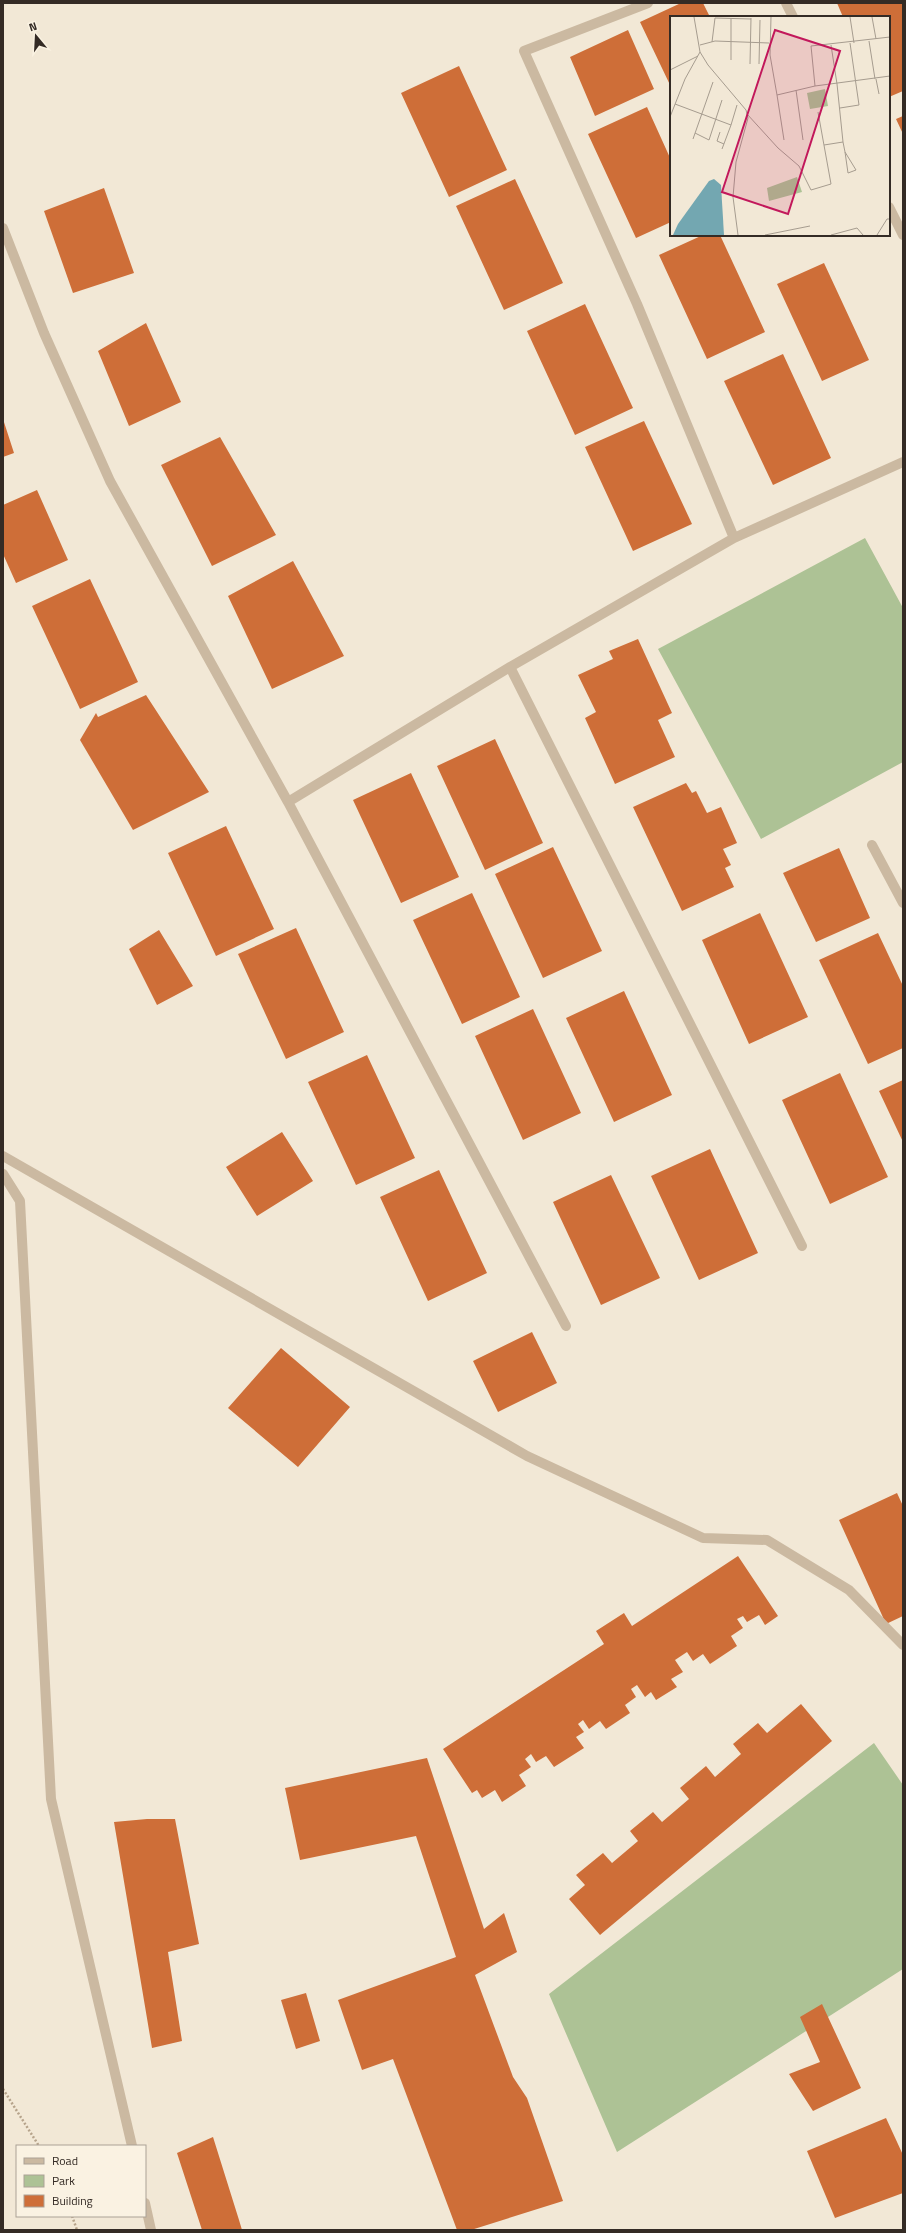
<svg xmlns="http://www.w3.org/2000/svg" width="906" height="2233" font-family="'Titillium Web',sans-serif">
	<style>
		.green { fill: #adc295 }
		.building { fill: #ce6e38 }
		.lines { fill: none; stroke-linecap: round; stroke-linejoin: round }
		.path { stroke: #b6a38b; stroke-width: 2.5; stroke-dasharray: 2 2; stroke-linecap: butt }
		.minor { stroke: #cbb9a1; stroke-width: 10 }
		.inset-road { fill: none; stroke: #a69c8f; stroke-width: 1 }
		.view { fill: #c2185b; fill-opacity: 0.15; stroke: #c2185b; stroke-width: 2 }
		.inset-edge { fill: none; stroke: #342b25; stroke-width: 2 }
	</style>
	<rect width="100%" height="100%" fill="#f2e8d6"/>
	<path class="green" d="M865 538 903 608V762L761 839 658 649Z
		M874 1743 903 1785V1969L617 2152 549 1994Z"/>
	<path class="building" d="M681 3H703L710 17H671V87L640 22Z
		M837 3H903V91L889 97V17H843Z
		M628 30 654 89 595 116 570 57Z
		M459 66 507 170 449 197 401 93Z
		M647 107 671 160V222L636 238 588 134Z
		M903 116V134L896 119Z
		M515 179 563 283 504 310 456 206Z
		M104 188 134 273 73 293 44 211Z
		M703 235H720L765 332 707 359 659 255Z
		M824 263 869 360 822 381 777 284Z
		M585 304 633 408 575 435 527 331Z
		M146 323 181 402 129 426 98 351Z
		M783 354 831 458 773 485 724 381Z
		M3 419 14 453 3 457Z
		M644 421 692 524 633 551 585 447Z
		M220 437 276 535 212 566 161 465Z
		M37 490 68 560 16 583 3 554V505Z
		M293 561 344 656 272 689 228 596Z
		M90 579 138 682 80 709 32 606Z
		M638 639 672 713 658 720 675 757 615 784 585 718 596 712 578 675 613 659 609 651Z
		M146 695 209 792 133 830 80 740 96 713 98 717Z
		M495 739 543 843 485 870 437 766Z
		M411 773 459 877 401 903 353 800Z
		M686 783 692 793 696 791 707 813 721 807 737 843 723 849 731 865 725 868 734 887 682 911 633 807Z
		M226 826 274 929 216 956 168 853Z
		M553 847 602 951 543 978 495 874Z
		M839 848 870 918 816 942 783 873Z
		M472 893 520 997 462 1024 413 920Z
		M760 913 808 1017 749 1044 702 940Z
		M296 928 344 1032 286 1059 238 954Z
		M159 930 193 986 157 1005 129 949Z
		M878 933 903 986V1048L868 1064 819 960Z
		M624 991 672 1095 614 1122 566 1018Z
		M533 1009 581 1113 523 1140 475 1036Z
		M367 1055 415 1158 356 1185 308 1082Z
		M840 1073 888 1177 830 1204 782 1100Z
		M903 1080V1142L879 1091Z
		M282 1132 313 1181 257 1216 226 1167Z
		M710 1149 758 1253 699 1280 651 1176Z
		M439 1170 487 1273 428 1301 380 1197Z
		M611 1175 660 1278 601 1305 553 1202Z
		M532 1332 557 1383 498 1412 473 1361Z
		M281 1348 350 1407 298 1467 228 1408Z
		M897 1493 903 1506V1616L886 1624 839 1520Z
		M738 1556 778 1616 765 1625 759 1615 747 1622 743 1616 737 1619 743 1628 731 1636 737 1646 710 1664 703 1654 693 1661 687 1652 675 1660 683 1672 671 1679 677 1687 656 1700 651 1692 645 1697 637 1685 631 1689 636 1697 625 1705 630 1713 606 1729 600 1721 589 1729 583 1720 578 1724 584 1732 576 1737 584 1748 554 1767 546 1756 536 1762 531 1754 525 1759 531 1767 519 1775 526 1786 502 1802 495 1790 482 1798 477 1790 472 1793 443 1749 604 1644 596 1631 624 1613 632 1626Z
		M801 1704 832 1741 600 1935 569 1899 585 1885 576 1875 603 1853 612 1863 638 1841 630 1831 653 1812 662 1822 689 1799 680 1788 706 1766 715 1777 741 1754 733 1744 758 1723 767 1733Z
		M427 1758 484 1929 504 1913 517 1952 475 1975 513 2077 527 2098 563 2201 471 2230H457L393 2059 362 2070 338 2000 456 1957 416 1836 300 1860 285 1788Z
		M147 1819H175L199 1944 168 1952 182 2041 152 2048 114 1822Z
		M306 1993 320 2041 296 2049 281 2000Z
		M822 2004 861 2088 813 2111 789 2074 820 2062 800 2017Z
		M886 2118 903 2155V2193L835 2218 807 2151Z
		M213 2137 239 2220 242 2230H202L177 2153Z"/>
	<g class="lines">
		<path class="path" d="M3 2089 39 2146
			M72 2216 77 2230"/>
		<path class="minor" d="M648 3 524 51 637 304 734 538 903 462
			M786 3 793 17
			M889 207 903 235
			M3 228 44 333 110 481 288 802 510 667 734 538
			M510 667 802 1246
			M288 802 566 1326
			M872 845 903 903
			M3 1156 527 1456 703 1538 767 1540 849 1590 903 1645
			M3 1174 20 1201 51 1799 132 2146
			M145 2203 151 2230"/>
	</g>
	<g transform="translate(670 16)">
		<rect width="220" height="220" fill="#f2e8d6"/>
		<path d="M155 73 158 90 140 93 137 77ZM127 161 132 176 99 185 97 172Z" fill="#adc295"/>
		<path d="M44 163 51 169 54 219H3L8 208 39 165Z" fill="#73a7b1"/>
		<path class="inset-road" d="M101 1 100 39 107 79 145 70M180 1 184 27M202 1 206 23M220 21 141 30 145 70 220 60M199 25 205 63M42 26 45 2 81 3M30 29 45 25 99 27M161 29 167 68 173 126 175 136 178 157 186 154 175 136M30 36 38 49 76 94 78 102 66 146 63 181 68 219M61 44V2M80 48 81 2M89 48 90 4M0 54 28 40M206 63 209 78M126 74 133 124M107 79 114 124M5 88 61 109 67 89M170 92 189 89 180 27M77 98 108 132 129 150 141 174 161 168 148 96M0 101 15 63 30 36 24 1M50 116 47 125 54 128M25 117 39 124 52 84M23 123 43 66M154 129 173 126M52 133 61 109M95 219 140 210M161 219 187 212 193 219M207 219 217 203H220"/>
		<path class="view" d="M105 14 170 35 118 198 52 176Z"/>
		<rect width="220" height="220" class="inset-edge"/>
	</g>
	<rect width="906" height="2233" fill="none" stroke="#342b25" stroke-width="8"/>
	<rect x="16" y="2145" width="130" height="72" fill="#faf2e2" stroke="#aba296"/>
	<rect x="24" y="2158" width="20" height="6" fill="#cbb9a1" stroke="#aba296"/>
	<text x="52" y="2165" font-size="12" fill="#342b25">Road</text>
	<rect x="24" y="2175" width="20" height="12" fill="#adc295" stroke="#aba296"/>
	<text x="52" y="2185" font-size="12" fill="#342b25">Park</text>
	<rect x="24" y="2195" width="20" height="12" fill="#ce6e38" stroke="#aba296"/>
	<text x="52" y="2205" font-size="12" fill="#342b25">Building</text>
	<g transform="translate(36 36) rotate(342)" stroke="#faf2e2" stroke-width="3" paint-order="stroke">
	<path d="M0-3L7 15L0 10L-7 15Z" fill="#342b25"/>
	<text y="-6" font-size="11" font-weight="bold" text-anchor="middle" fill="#342b25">N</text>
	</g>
</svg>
